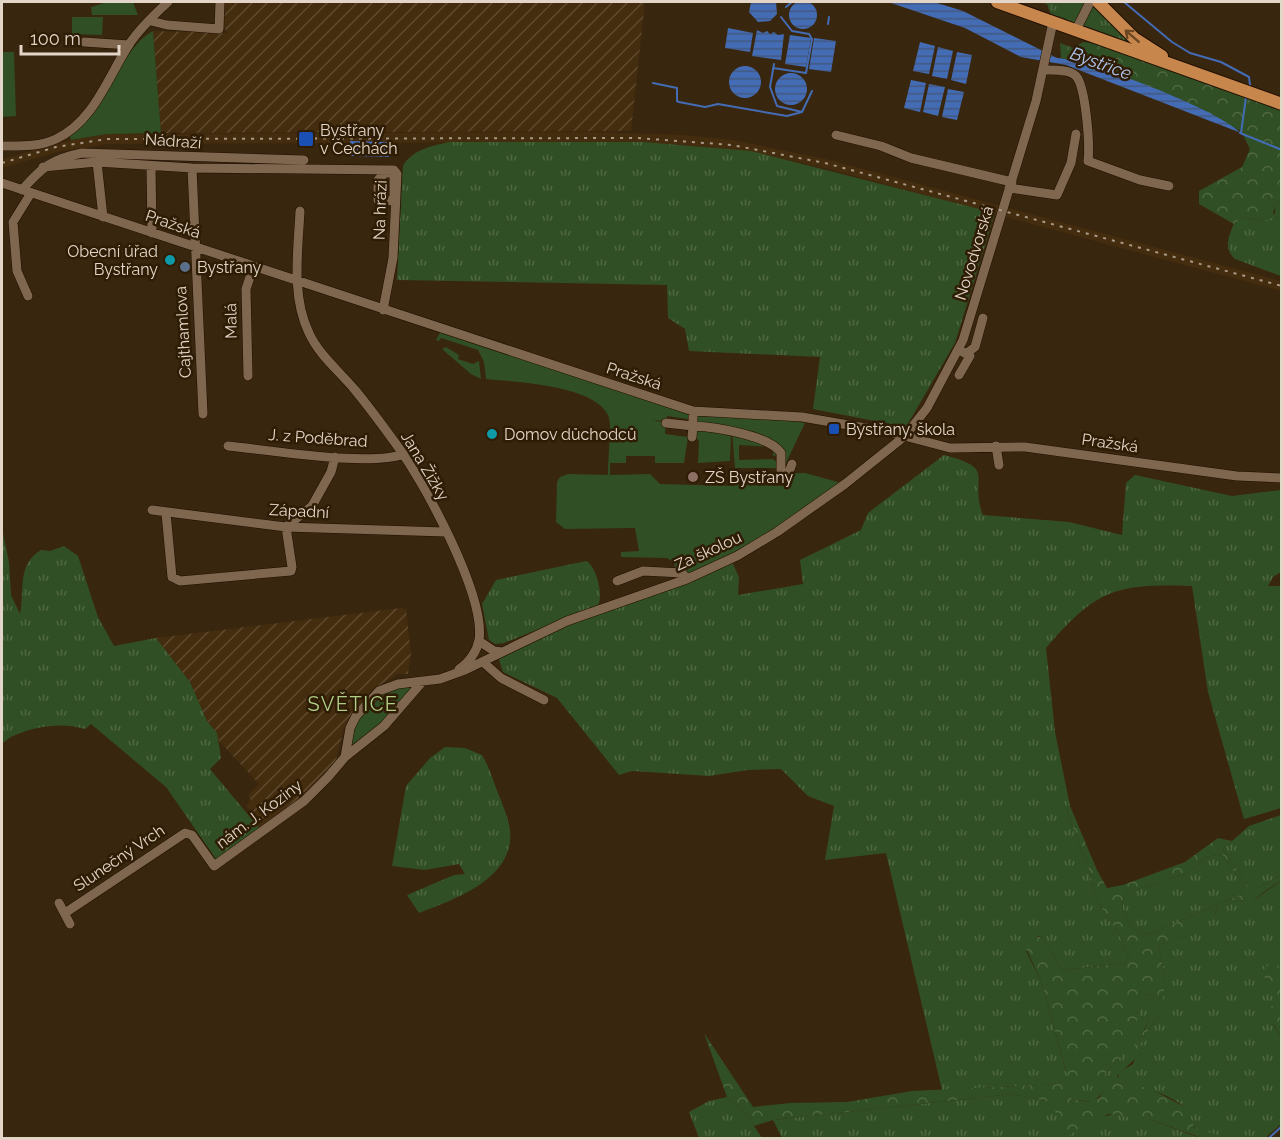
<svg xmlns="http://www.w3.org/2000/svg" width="1283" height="1140" font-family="Raleway,sans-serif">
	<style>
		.built { fill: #442c0e }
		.industrial { fill: url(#industrial-furrows) }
		.grass { fill: url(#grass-tufts) }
		.forest { fill: url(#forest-crowns); fill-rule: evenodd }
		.park { fill: #314f24; fill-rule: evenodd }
		.water { fill: url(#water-rules) }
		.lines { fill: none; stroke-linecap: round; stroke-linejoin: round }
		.stream { stroke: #436cb5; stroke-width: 2 }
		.minor-casing { stroke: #200e00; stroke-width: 10 }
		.major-casing { stroke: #200e00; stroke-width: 14 }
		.minor { stroke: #7e674e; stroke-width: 9 }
		.major { stroke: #c7864c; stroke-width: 12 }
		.rail { stroke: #a99a88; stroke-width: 2; stroke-dasharray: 3 6; stroke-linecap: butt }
		.oneway { stroke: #6c4621 }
		.transit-dot { fill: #1a4fb4; stroke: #2f1c05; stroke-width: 2 }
		.culture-dot { fill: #0f9aa8; stroke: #2f1c05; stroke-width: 2 }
		.service-dot { fill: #5c6f8a; stroke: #2f1c05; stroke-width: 2 }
		.education-dot { fill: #8d6e63; stroke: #2f1c05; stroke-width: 2 }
		.labels { text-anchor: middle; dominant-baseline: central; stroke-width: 5; stroke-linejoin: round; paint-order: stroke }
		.poi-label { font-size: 16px; fill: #e3d6c8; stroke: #2f1c05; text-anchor: start }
		.street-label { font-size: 16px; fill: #e3d6c8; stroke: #2f1c05 }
		.water-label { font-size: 18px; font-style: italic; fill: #b2c9f1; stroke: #2f1c05 }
		.quarter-label { font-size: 20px; letter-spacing: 1.5px; fill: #afcd86; stroke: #2f1c05 }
	</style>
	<defs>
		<pattern id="industrial-furrows" width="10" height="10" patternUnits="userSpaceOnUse" patternTransform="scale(1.5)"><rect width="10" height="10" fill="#442c0e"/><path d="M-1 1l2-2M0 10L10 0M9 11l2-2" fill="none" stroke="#5f4a30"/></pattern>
		<pattern id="grass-tufts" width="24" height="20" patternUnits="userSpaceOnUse" patternTransform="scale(1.5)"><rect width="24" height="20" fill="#314f24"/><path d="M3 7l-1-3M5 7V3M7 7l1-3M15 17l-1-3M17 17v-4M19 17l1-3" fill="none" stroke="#4f6842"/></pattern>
		<pattern id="forest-crowns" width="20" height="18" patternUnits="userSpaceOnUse" patternTransform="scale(1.5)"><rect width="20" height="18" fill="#314f24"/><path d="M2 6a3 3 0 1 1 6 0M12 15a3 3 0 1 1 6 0" fill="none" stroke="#4f6842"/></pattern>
		<pattern id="water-rules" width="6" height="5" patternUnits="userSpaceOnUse" patternTransform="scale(1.5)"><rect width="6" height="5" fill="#436cb5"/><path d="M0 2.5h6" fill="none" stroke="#43587f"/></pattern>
	</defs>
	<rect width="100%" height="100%" fill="#39260e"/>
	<path class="built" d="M597 132 685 135 733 140 826 159 1281 281V291L824 168 771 156 684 145 597 142 107 144 57 152 2 168V159L71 140 107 134Z"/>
	<path class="industrial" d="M225 2H645L631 131 161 133 153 31 228 33 222 25Z
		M401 608 406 609 411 654 408 674H398L372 690 344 727 336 761 306 794 260 829 247 814 250 811 246 806 251 800 248 796 259 784 217 739V733L207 721 190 682 156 638Z"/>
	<path class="grass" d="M1037 2H1087L1075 24 1051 15 1047 4Z
		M1092 5 1129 42 1130 44 1086 29 1082 24Z
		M449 142H643L751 151 995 213 955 343 906 427 813 409 820 357 689 351 685 329 668 318 667 285 397 280 403 166C413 149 432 146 449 142Z
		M1281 199V276L1235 259C1222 248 1230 233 1235 221L1241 217 1265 221 1275 213V206Z
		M944 455C999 469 968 477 983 515L1069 522 1122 535 1126 483 1135 475 1232 496 1281 490V572L1273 577 1268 586H1280L1281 579V808L1244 819 1208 692 1192 586C1115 583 1096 590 1046 648L1055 732 1070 806 1067 812 1089 870 1096 899 1118 933 1129 957 1124 963 1066 970 1061 969 1042 937 1038 936 1026 951 1042 983 1066 1072 1105 1074 1120 1057 1146 995 1151 994 1157 1001C1152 1020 1109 1094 1092 1102L1072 1099 1059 1084 942 1090 886 853 825 860 834 806 808 796 781 769 748 770 709 776 632 771 619 775 557 698 503 672 498 656 568 623 732 562 739 577 738 595 803 584 800 560 861 530 868 513Z
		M2 528 9 562 11 595 20 614C25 590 16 566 41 550L50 551 64 546 78 556 98 617 114 646 156 638 190 682 207 721 217 733 221 758 210 769 260 829 216 859 166 787 91 724 85 729C62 722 36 726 13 736 8 738 6 742 2 743Z
		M586 561C596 565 604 596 598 605L504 643 495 644 489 640 482 604 496 580Z
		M445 747 465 748 482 755C490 768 494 784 500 798 505 811 512 827 510 842 504 883 452 900 419 913L407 895 454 875 465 874 459 864 425 870 392 866 406 786 430 758Z
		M1281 815V875L1258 888H1250L1223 849 1249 826Z
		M1222 854 1244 886 1240 895 1152 933 1143 935C1129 928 1116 907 1126 893L1187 873 1206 857Z
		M1281 881V987L1280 973 1267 980 1273 984 1276 993 1273 1024 1281 1037V1124L1265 1138C1248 1138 1210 1140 1196 1129 1189 1124 1189 1110 1182 1105 1163 1091 1142 1087 1120 1083L1117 1080 1120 1072 1133 1064 1143 1037 1160 1014 1165 975 1158 946 1196 932 1203 919 1215 915 1217 908 1238 900 1251 902Z
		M1013 1094 1051 1102 1089 1124C1122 1099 1168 1129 1202 1138H782L773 1120Z
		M727 1097 746 1114 762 1138H699L689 1112 709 1101Z"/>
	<path class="forest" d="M1083 42 1096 44 1281 109V199L1275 206 1272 218 1265 221 1241 217 1234 224 1199 204V191L1242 167 1250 149 1241 131 1150 88 1101 68 1061 58 1060 43 1073 48Z
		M1070 806 1097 870 1107 888 1123 885 1185 862 1218 838 1232 841 1223 849 1250 888H1258L1281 875V881C1275 884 1252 900 1249 905L1242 900 1217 908 1214 917 1203 919 1199 931 1158 946 1165 975 1163 1002 1160 1014 1143 1037 1137 1057 1117 1076 1120 1083 1149 1088 1183 1106 1189 1111 1194 1128 1228 1138H1202L1152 1120 1108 1114 1066 1137 1051 1102 1013 1094 773 1120 754 1126 746 1114 727 1097 704 1033 753 1107 790 1103 847 1102 912 1091 1060 1084 1072 1099 1089 1102 1099 1098 1145 1029 1157 1001 1151 994 1146 995 1126 1050 1099 1081 1089 1084 1067 1075 1042 983 1025 946 1036 937H1042L1061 969 1066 970 1124 963 1129 957 1118 933 1096 899 1089 870 1067 812ZM1222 854 1244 886 1240 895 1152 933 1143 935C1129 928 1116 907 1126 893L1187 873 1206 857Z
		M1271 963 1279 966 1280 973 1281 1037C1278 1030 1271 1023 1271 1015 1271 992 1283 995 1263 976L1262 971Z"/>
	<path class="park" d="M107 2H133L138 15H92L91 7Z
		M72 17H103L102 35 72 34Z
		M153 31 161 133 107 134 71 140 70 136C82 122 94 108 105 93 121 72 129 44 153 31Z
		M2 52H14L16 116 2 117Z
		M441 331 684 411 688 415V419L667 416 666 421 652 420 666 423 665 434 688 437 684 463H655V456H626V463H610V475L650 474 660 484 734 486 738 474 805 473 845 484 777 532 687 579V572L676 571 674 563 667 558 621 557V552L639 551 635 528 565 529 556 522 557 482 560 477 568 474 608 475C608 459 610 439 610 425 611 385 513 382 486 379L484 362 478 350 441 338 439 341 436 340ZM739 477H790V486L740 485Z
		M446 347 459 355 458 359 473 364 479 361 481 379 471 374 442 349Z
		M698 416 781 419 805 423 784 467 780 448 698 424Z
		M696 429 731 435 730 461 698 463 699 441 694 436Z
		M732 433C746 436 771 441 779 455L773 456V447L739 445V460L773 459 778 463 777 468H735Z
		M416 682 381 726 350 746C350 726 369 698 388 690 397 687 407 685 416 682Z"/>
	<path class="water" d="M789 15a14 14 0 1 1 28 0a14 14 0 1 1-28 0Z
		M751 2H776L777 14 770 21 758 22 749 12Z
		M888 2H934L963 11 1057 58C1091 60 1218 110 1241 133L1066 65 1021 57 965 28Z
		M728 28 753 33 750 52 725 48Z
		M757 30 763 33 767 31 770 34 774 32 778 35 784 34 781 60 752 56Z
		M790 35 811 38 806 67 785 64Z
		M814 38 836 41 831 72 809 69Z
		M920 42 935 46 929 74 913 71Z
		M938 47 953 51 947 79 932 76Z
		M957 52 972 55 966 84 951 80Z
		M729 82a16 16 0 1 1 32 0a16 16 0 1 1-32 0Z
		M775 89a16 16 0 1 1 32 0a16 16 0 1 1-32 0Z
		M911 80 926 83 920 112 904 108Z
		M929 84 945 87 938 116 923 112Z
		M948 89 964 92 957 120 942 117Z
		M350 141 389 142V157L350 156Z"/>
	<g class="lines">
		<path class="stream" d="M1124 2 1172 42 1190 53 1221 62 1249 77 1250 85
			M786 7 792 2
			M828 24 829 17
			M774 64 770 87 777 106 802 112
			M773 68 806 73 812 39 809 34 792 31 781 17
			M653 83 677 88V101L679 102 705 107 718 104 787 116 802 112 812 91
			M1240 133 1282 150
			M1241 133 1246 97
			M1269 1138 1282 1126"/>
		<g class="minor-casing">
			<path id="minor" d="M151 21 167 25 219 29 220 2
				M1076 30 1090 2
				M84 42 129 45
				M1044 70C1053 70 1070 69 1076 76 1086 87 1090 146 1088 161L1140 180 1169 186
				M836 135 881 146 911 158 1012 182
				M2 146C20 146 39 147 56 139 93 122 108 78 128 46 137 32 156 13 168 2
				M97 162 103 217
				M151 166 152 233
				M43 167 97 162 192 168 394 170 397 174 393 258 383 310
				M192 168 203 414
				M385 173H394V201L378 200V180Z
				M2 183 693 411 802 417 889 432 950 448 1025 447 1237 476 1282 478
				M1009 188 1057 195 1071 163 1076 134
				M22 190C42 167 52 159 82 153L304 160
				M300 211C298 251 291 296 309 333 319 355 339 371 355 390 369 407 383 426 396 444 423 480 486 596 479 640 477 651 469 663 459 669
				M28 296 17 271 13 222 31 193
				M967 353 975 347 983 318
				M959 375 970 356 963 352
				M248 376 246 289 253 268
				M666 423 693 426V411
				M692 437 693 426C714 427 769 435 781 453V472
				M228 446C270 450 369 467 404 454
				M996 446 999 465
				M789 472 792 464
				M152 510 286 527 445 532
				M166 513 172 577 180 581 291 571 292 567 286 527 312 506 331 472 335 457
				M617 581 643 571 682 573 687 579
				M479 641 494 651 502 652
				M483 662 501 678 544 700
				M345 757 384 726 423 681
				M59 903 70 924
				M65 913 185 833 192 835 214 866 304 801 328 777 345 757 350 728 356 716 379 691 398 684 440 679 465 670 567 621 687 579 737 556 777 532 845 484 905 436 927 408 963 340 1036 101 1053 22"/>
		</g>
		<g class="major-casing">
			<path id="major" d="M997 2 1282 104
				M1098 2 1134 38 1162 56"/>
		</g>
		<use href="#minor" class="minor"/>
		<use href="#major" class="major"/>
		<path class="rail" d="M2 163 56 147 107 139 637 138 732 145 825 163 1282 286"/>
	</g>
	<defs><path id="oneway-shaft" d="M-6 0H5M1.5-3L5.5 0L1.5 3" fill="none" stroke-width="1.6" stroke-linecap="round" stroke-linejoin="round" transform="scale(1.5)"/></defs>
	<use class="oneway" href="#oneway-shaft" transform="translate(1132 36) rotate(-139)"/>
	<g class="transit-dot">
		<rect x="298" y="131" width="16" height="16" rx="3"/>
		<rect x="828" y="423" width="12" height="12" rx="3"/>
	</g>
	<g class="culture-dot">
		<circle cx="170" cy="260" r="6"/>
		<circle cx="492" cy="434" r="6"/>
	</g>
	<circle class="service-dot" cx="185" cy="267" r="6"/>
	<circle class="education-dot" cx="693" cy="477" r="6"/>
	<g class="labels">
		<g class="poi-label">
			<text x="320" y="130">Bystřany<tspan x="320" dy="18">v Čechách</tspan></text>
			<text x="158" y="251" text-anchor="end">Obecní úřad<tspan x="158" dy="18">Bystřany</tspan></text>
			<text x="197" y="267">Bystřany</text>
			<text x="846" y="429">Bystřany, škola</text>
			<text x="504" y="434">Domov důchodců</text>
			<text x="705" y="477">ZŠ Bystřany</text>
		</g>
		<g class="street-label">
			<text transform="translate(173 141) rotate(4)">Nádraží</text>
			<text transform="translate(380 210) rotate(-88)">Na hrázi</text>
			<text transform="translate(173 224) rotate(19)">Pražská</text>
			<text transform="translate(974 253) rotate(-73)">Novodvorská</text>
			<text transform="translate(231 321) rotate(-91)">Malá</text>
			<text transform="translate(183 332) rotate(-93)">Cajthamlova</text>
			<text transform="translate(634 376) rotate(18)">Pražská</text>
			<text transform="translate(318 438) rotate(4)">J. z Poděbrad</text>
			<text transform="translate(1110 443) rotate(8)">Pražská</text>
			<text transform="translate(425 466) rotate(59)">Jana Žižky</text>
			<text transform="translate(299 511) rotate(3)">Západní</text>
			<text transform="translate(708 551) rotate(-25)">Za školou</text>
			<text transform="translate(259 814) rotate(-37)">nám. J. Koziny</text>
			<text transform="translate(119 858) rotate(-34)">Slunečný Vrch</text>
		</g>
		<g class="water-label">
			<text transform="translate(1101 63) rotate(20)">Bystřice</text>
		</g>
		<g class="quarter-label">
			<text x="353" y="704">SVĚTICE</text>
		</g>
	</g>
	<rect width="1283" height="1140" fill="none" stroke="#e3d6c8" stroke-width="6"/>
	<path d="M21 45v9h98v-9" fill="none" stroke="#e3d6c8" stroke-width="3"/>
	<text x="30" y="45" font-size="18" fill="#e3d6c8" stroke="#2f1c05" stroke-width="4.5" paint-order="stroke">100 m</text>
</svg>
